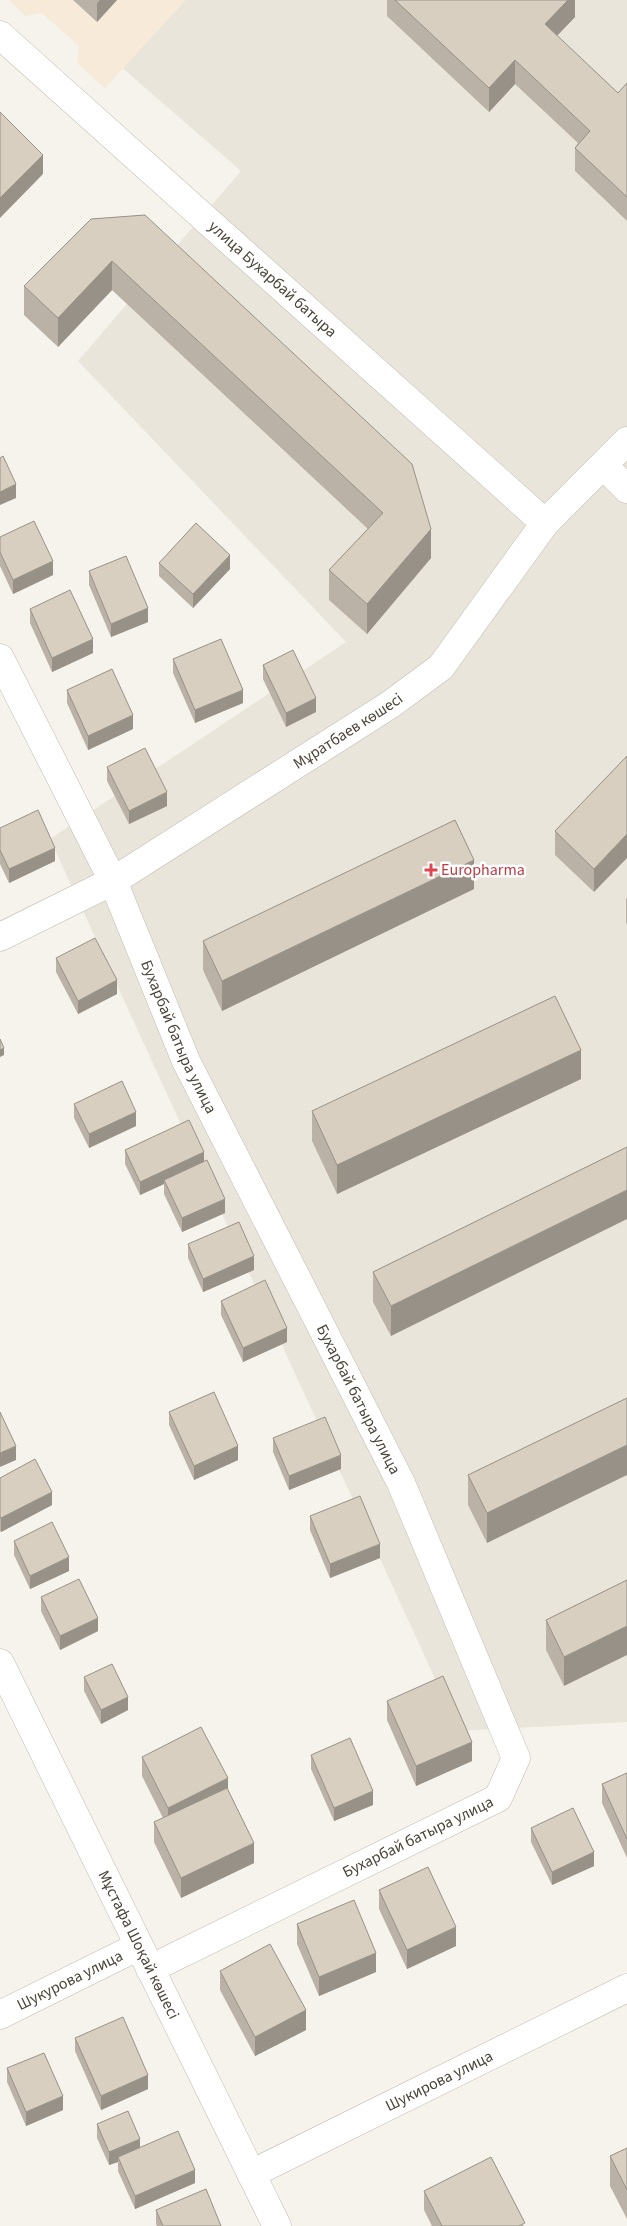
<svg xmlns="http://www.w3.org/2000/svg" width="627" height="2226" font-family="'Source Sans 3',sans-serif">
	<style>
		.residential { fill: #eae5da }
		.commercial { fill: #f7ead8 }
		.lines { fill: none; stroke-linecap: round; stroke-linejoin: round }
		.minor-casing { stroke: #c2bbae; stroke-width: 29 }
		.tertiary-casing { stroke: #c2bbae; stroke-width: 29 }
		.minor { stroke: #fff; stroke-width: 28 }
		.tertiary { stroke: #fff; stroke-width: 28 }
		.wall { fill: #bab2a6 }
		.shaded-wall { fill: #979187 }
		.building { fill: #d8cfc1; stroke: #979187 }
		.health-dot { fill: #e0444e; stroke: #fff; stroke-width: 2 }
		.labels { text-anchor: middle; dominant-baseline: central; stroke-width: 5; stroke-linejoin: round; paint-order: stroke }
		.street-label { font-size: 16px; fill: #4b4439; stroke: #fff }
		.health-label { font-size: 16px; fill: #be3a42; stroke: #fff; text-anchor: start }
	</style>
	<rect width="100%" height="100%" fill="#f6f3ec"/>
	<path class="residential" d="M44 0H627V1722L459 1731 50 839 346 642 78 361 241 171Z"/>
	<path class="commercial" d="M9 0H186L105 88 77 63 79 46 42 13 25 16Z"/>
	<g class="lines">
		<g class="minor-casing">
			<g id="minor">
				<path id="s1" d="M0 35 545 523"/>
				<path d="M604 466 627 489"/>
				<path id="s2" d="M0 658 113 881 186 1061 401 1483 516 1758 498 1798 150 1969"/>
				<path id="s3" d="M0 2015 139 1946"/>
				<path id="s4" d="M251 2174 627 1988"/>
			</g>
		</g>
		<g class="tertiary-casing">
			<g id="tertiary">
				<path id="s5" d="M0 937 113 881 391 704 441 667 545 523 627 441"/>
				<path id="s6" d="M0 1663 277 2226"/>
			</g>
		</g>
		<use href="#minor" class="minor"/>
		<use href="#tertiary" class="tertiary"/>
	</g>
	<path class="wall" d="M73 0H117L97 22Z
		M387 0H575V17L557 36 618 93 627 83V221L575 171V148L578 143 515 84 489 112 387 16Z
		M91 219 431 558 367 634 329 600V570L368 529 112 290 58 347 24 315V286Z
		M0 537 53 575 13 594 0 566Z
		M159 563 230 569 193 608 159 576Z
		M89 571 148 622 111 637 89 585Z
		M30 609 93 653 52 672 30 623Z
		M173 659 243 703 195 723 173 673Z
		M263 665 316 712 286 727 263 679Z
		M67 690 133 729 88 750 67 703Z
		M627 756 594 892 555 855V831Z
		M107 767 167 806 129 824 107 781Z
		M0 828 55 861 9 883 0 864Z
		M474 889 222 1011 203 970V941Z
		M627 898V924L626 923V899Z
		M56 958 117 994 78 1014 56 972Z
		M581 1079 337 1194 312 1141V1111Z
		M74 1104 136 1126 89 1148 74 1118Z
		M627 1147 391 1336 373 1302V1272Z
		M125 1150 204 1162 225 1213 182 1232 164 1194V1184L140 1195 125 1164Z
		M188 1244 254 1270 203 1292 188 1258Z
		M221 1301 287 1342 243 1362 221 1315Z
		M627 1398 487 1543 468 1505V1475Z
		M169 1412 238 1460 194 1480 169 1425Z
		M273 1438 341 1469 289 1490 273 1452Z
		M0 1478 52 1505 1 1532 0 1531Z
		M310 1516 380 1558 330 1578 310 1530Z
		M14 1541 69 1571 30 1589 14 1555Z
		M627 1580 564 1686 546 1650V1620Z
		M41 1597 98 1631 60 1650 41 1611Z
		M84 1677 128 1710 101 1724 84 1691Z
		M387 1701 472 1761 416 1786 387 1720Z
		M311 1755 373 1805 334 1821 311 1769Z
		M142 1757 228 1790 254 1863 181 1898 154 1842V1822L163 1818 142 1776Z
		M627 1773V1858L602 1803V1784Z
		M531 1828 594 1866 552 1885 531 1842Z
		M379 1890 456 1946 407 1969 379 1909Z
		M297 1924 376 1972 319 1996 297 1944Z
		M220 1971 306 2030 255 2056 220 1990Z
		M75 2038 148 2089 101 2110 75 2051Z
		M7 2068 63 2110 26 2126 7 2082Z
		M97 2124 140 2148 195 2183 135 2209 118 2171V2162L109 2165 97 2138Z
		M627 2148V2219L610 2186V2156Z
		M424 2191 525 2226H432L424 2210Z
		M156 2210 221 2226H157L156 2224Z"/>
	<path class="shaded-wall" d="M100 0H117L97 22V3Z
		M568 0H575V17L545 48V24Z
		M515 60V84L489 112V88Z
		M43 155V174L0 218V198Z
		M112 261V290L58 347V318Z
		M16 484V498L0 505V492Z
		M431 529V558L367 634V604Z
		M230 555V569L193 608V594Z
		M53 561V575L13 594V580Z
		M148 608V622L111 637V624Z
		M93 639V653L52 672V658Z
		M243 690V703L195 723V710Z
		M316 698V712L286 727V713Z
		M133 715V729L88 750V736Z
		M167 792V806L129 824V811Z
		M627 834V858L594 892V869Z
		M55 848V861L9 883V869Z
		M474 860V889L222 1011V981Z
		M117 980V994L78 1014V1001Z
		M4 1048V1055L0 1057V1050Z
		M581 1050V1079L337 1194V1165Z
		M136 1112V1126L89 1148V1134Z
		M204 1152V1165L164 1180V1184L140 1195V1182Z
		M627 1190V1219L391 1336V1306Z
		M225 1199V1213L182 1232V1218Z
		M254 1256V1270L203 1292V1279Z
		M287 1328V1342L243 1362V1348Z
		M627 1445V1475L487 1543V1513Z
		M16 1446V1460L0 1467V1453Z
		M238 1446V1460L194 1480V1466Z
		M341 1455V1469L289 1490V1476Z
		M52 1492V1505L1 1532V1518Z
		M380 1544V1558L330 1578V1564Z
		M69 1557V1571L30 1589V1576Z
		M98 1618V1631L60 1650V1636Z
		M627 1626V1655L564 1686V1657Z
		M128 1697V1710L101 1724V1710Z
		M472 1742V1761L416 1786V1766Z
		M228 1778V1798L168 1827V1808Z
		M373 1791V1805L334 1821V1808Z
		M254 1843V1863L181 1898V1878Z
		M594 1852V1866L552 1885V1872Z
		M456 1927V1946L407 1969V1950Z
		M376 1953V1972L319 1996V1977Z
		M306 2010V2030L255 2056V2037Z
		M148 2075V2089L101 2110V2096Z
		M63 2096V2110L26 2126V2112Z
		M140 2139V2152L118 2157V2162L109 2165V2152Z
		M195 2170V2183L135 2209V2196Z"/>
	<path class="building" d="M395 0H568L545 24 618 93 627 83V197L575 148 590 131 515 60 489 88Z
		M0 112 43 155 0 198Z
		M145 215 412 464 431 529 367 604 329 570 383 513 112 261 58 318 24 286 91 219Z
		M3 456 16 484 0 492V458Z
		M34 521 53 561 13 580 0 552V537Z
		M196 523 230 555 193 594 159 563Z
		M126 556 148 608 111 624 89 571Z
		M70 590 93 639 52 658 30 609Z
		M221 639 243 690 195 710 173 659Z
		M293 650 316 698 286 713 263 665Z
		M112 669 133 715 88 736 67 690Z
		M145 748 167 792 129 811 107 767Z
		M627 756V834L594 869 555 831Z
		M38 810 55 848 9 869 0 850V828Z
		M455 820 474 860 222 981 203 941Z
		M95 938 117 980 78 1001 56 958Z
		M555 996 581 1050 337 1165 312 1111Z
		M0 1039 4 1048 0 1050Z
		M122 1081 136 1112 89 1134 74 1104Z
		M189 1120 204 1152 140 1182 125 1150Z
		M627 1147V1190L391 1306 373 1272Z
		M207 1160 225 1199 182 1218 164 1180Z
		M239 1222 254 1256 203 1279 188 1244Z
		M265 1280 287 1328 243 1348 221 1301Z
		M214 1392 238 1446 194 1466 169 1412Z
		M627 1398V1445L487 1513 468 1475Z
		M0 1412 16 1446 0 1453Z
		M325 1417 341 1455 289 1476 273 1438Z
		M35 1459 52 1492 1 1518 0 1517V1478Z
		M360 1496 380 1544 330 1564 310 1516Z
		M52 1522 69 1557 30 1576 14 1541Z
		M79 1579 98 1618 60 1636 41 1597Z
		M627 1580V1626L564 1657 546 1620Z
		M112 1664 128 1697 101 1710 84 1677Z
		M443 1676 472 1742 416 1766 387 1701Z
		M201 1727 228 1778 168 1808 142 1757Z
		M350 1738 373 1791 334 1808 311 1755Z
		M627 1773V1839L602 1784Z
		M227 1788 254 1843 181 1878 154 1822Z
		M573 1808 594 1852 552 1872 531 1828Z
		M428 1867 456 1927 407 1950 379 1890Z
		M354 1900 376 1953 319 1977 297 1924Z
		M270 1944 306 2010 255 2037 220 1971Z
		M123 2017 148 2075 101 2096 75 2038Z
		M44 2053 63 2096 26 2112 7 2068Z
		M128 2111 140 2139 109 2152 97 2124Z
		M178 2131 195 2170 135 2196 118 2157Z
		M627 2148V2190L610 2156Z
		M491 2157 525 2223 519 2226H442L424 2191Z
		M206 2189 221 2226H163L156 2210Z"/>
	<path class="health-dot" d="M428.5 862.5h5v5h5v5h-5v5h-5v-5h-5v-5h5z"/>
	<g class="labels">
		<g class="street-label">
			<text stroke="none"><textPath href="#s1" startOffset="366">улица Бухарбай батыра</textPath></text>
			<text stroke="none"><textPath href="#s5" startOffset="405">Мұратбаев көшесі</textPath></text>
			<text stroke="none"><textPath href="#s2" startOffset="419">Бухарбай батыра улица</textPath></text>
			<text stroke="none"><textPath href="#s2" startOffset="824">Бухарбай батыра улица</textPath></text>
			<text transform="translate(418 1837) rotate(-26)">Бухарбай батыра улица</text>
			<text stroke="none"><textPath href="#s6" startOffset="314">Мұстафа Шоқай көшесі</textPath></text>
			<text stroke="none"><textPath href="#s3" startOffset="78">Шукурова улица</textPath></text>
			<text stroke="none"><textPath href="#s4" startOffset="210">Шукирова улица</textPath></text>
		</g>
		<g class="health-label">
			<text x="441" y="870">Europharma</text>
		</g>
	</g>
</svg>
